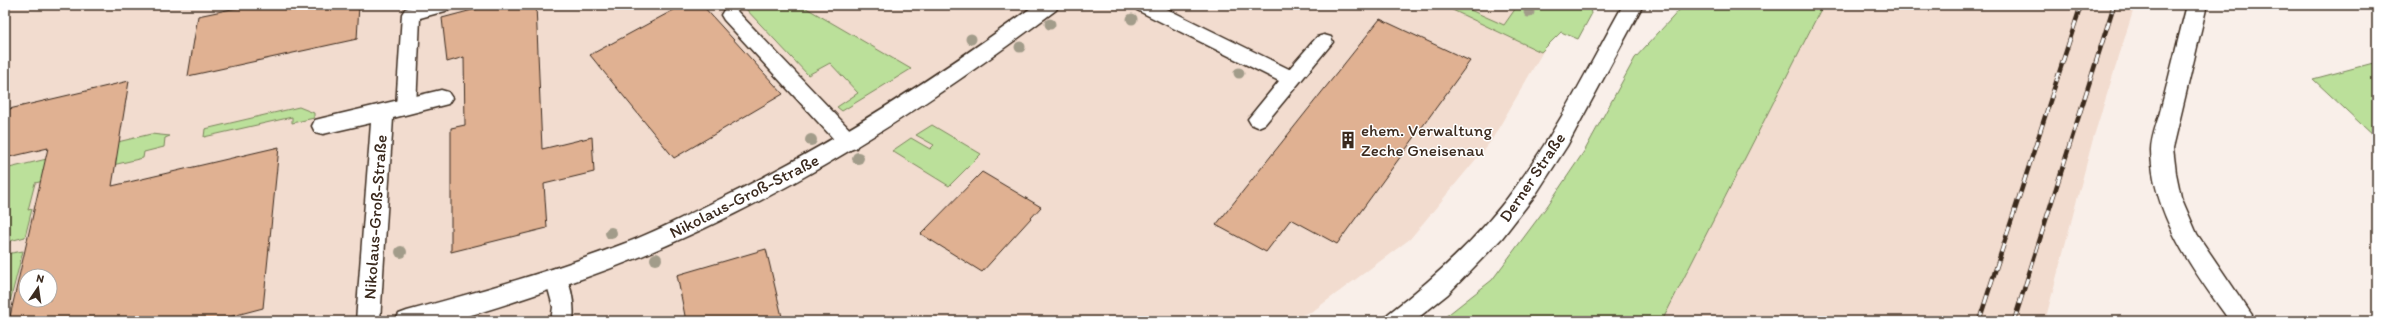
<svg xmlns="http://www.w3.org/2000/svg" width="2382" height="326" font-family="Itim,sans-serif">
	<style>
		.built { fill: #f2dccf; fill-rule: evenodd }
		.green { fill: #bbe09a; stroke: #7b855c }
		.building { fill: #e0b192; stroke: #3b2a1e; fill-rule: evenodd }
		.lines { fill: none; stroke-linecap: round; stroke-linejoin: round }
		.lane-casing { stroke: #3b2a1e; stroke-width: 3 }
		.street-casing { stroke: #3b2a1e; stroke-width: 3 }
		.secondary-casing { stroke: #3b2a1e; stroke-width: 3 }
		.lane { fill: #fff; fill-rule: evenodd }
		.street { fill: #fff; fill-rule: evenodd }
		.secondary { fill: #fff; fill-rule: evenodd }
		.rail-casing { stroke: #3b2a1e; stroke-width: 4.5 }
		.rail { stroke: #fff; stroke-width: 3; stroke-dasharray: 9; stroke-linecap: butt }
		.tree { fill: #a29c8a }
		.labels { text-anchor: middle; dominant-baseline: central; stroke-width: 3; stroke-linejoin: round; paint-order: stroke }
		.poi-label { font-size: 17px; fill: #3b2a1e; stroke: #fff; text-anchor: start }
		.street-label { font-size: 17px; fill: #3b2a1e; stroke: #fff }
	</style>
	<rect width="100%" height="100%" fill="#f9efe9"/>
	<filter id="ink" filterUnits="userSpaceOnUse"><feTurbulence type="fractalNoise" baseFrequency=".025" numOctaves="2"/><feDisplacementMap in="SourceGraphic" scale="8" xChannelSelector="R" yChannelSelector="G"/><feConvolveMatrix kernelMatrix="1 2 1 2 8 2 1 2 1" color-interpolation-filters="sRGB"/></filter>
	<g filter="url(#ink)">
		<path class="built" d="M5 5H1570L1491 141 1410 239 1313 311 1286 321H5ZM26 276H50V300H26Z
			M1823 5H2135L2093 139 2045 321H1662Z"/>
		<path class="green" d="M737 5H801L911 69 842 111 837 107 858 93 830 63 808 75 744 7Z
			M1442 5H1459L1504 25 1518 5H1590L1591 15 1578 39 1561 32 1541 52Z
			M1684 5H1823L1662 321H1440L1492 280 1548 205 1585 150 1635 58Z
			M2377 62V139L2313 79Z
			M299 107 314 113V118L292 123V117L204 137 205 129Z
			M932 125 981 154 949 186 892 151 911 138 930 149 934 145 916 135Z
			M151 134 170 136 165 138 164 147 144 152 143 158 35 183 28 210 32 209 25 237 10 241 6 254 23 251 5 321V169Z"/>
		<path class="building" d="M251 5H359L357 39 188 76 198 16Z
			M491 5H536L542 149 592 137 594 172 544 184 547 228 451 252V128L465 125 464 57 447 62 442 18Z
			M683 5H702L783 94 674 158 590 55Z
			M1380 19 1470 61 1337 244 1291 219 1266 252 1216 225Z
			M129 81 112 186 279 147 263 308 214 321H9L48 148 5 158V110ZM26 276H50V300H26Z
			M982 172 1041 207 982 272 921 234Z
			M766 249 783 321H686L677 275Z"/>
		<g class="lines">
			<g class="lane-casing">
				<path id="lane" d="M419 5H452L449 10 420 18 416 107 413 112 406 114 399 112 396 107 402 14 405 9Z
					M1134 5H1159L1289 69 1317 37 1324 35 1331 37 1333 42 1265 124 1258 127 1251 124 1248 119 1279 81 1137 10Z
					M730 8 736 10 856 136 859 142 856 148 849 150 842 148 724 20 721 15 724 10Z
					M556 268 564 271C571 286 575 304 573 321H551L553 307 545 277 548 271Z"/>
			</g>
			<g class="street-casing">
				<path id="street" d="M1035 5H1059L1056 10C904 124 742 226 561 286 524 298 485 313 447 321 431 324 411 321 395 321L399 314 407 311C480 291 553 271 623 244 653 233 681 218 710 204 825 149 932 80 1035 5Z
					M2187 5H2207L2173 148 2176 173 2181 197 2197 234 2256 321H2230C2193 271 2152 214 2151 150 2151 137 2158 121 2161 108 2170 74 2178 39 2187 5Z
					M441 90 448 92 452 98 448 104 393 118 380 321H356L371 123 323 134 315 132 312 126 315 120 323 118Z"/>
			</g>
			<g class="secondary-casing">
				<path id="secondary" d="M1623 5H1643L1567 146 1536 194 1502 238 1448 294 1414 321H1384L1388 314C1437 276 1484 233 1520 181 1560 126 1590 64 1623 5Z"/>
			</g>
			<use href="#lane" class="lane"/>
			<use href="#street" class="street"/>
			<use href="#secondary" class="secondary"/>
			<g class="rail-casing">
				<path id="rail" d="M1979 321 2081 5
					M2014 321 2114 5"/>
			</g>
			<use href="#rail" class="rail"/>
		</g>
		<g class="tree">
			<circle cx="1529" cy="12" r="5.5"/>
			<circle cx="1132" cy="19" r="5.5"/>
			<circle cx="1050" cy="24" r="5.5"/>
			<circle cx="971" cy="39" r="5.5"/>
			<circle cx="1020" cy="47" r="5.5"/>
			<circle cx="1239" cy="73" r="5.5"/>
			<circle cx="811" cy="140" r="6"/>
			<circle cx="858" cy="158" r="6"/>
			<circle cx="611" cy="233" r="6"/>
			<circle cx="401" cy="252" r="6"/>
			<circle cx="656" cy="259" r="6"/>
		</g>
	</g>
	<defs>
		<g id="building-bare" transform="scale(1.38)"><path d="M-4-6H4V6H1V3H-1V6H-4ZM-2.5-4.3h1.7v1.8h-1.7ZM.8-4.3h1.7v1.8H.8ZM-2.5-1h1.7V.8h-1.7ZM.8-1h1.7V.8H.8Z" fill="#3b2a1e" stroke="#fff" stroke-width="2.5" paint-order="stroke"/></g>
	</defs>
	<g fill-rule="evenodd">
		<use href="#building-bare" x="1348" y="140"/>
	</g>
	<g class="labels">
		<g class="poi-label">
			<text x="1361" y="130">ehem. Verwaltung<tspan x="1361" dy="20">Zeche Gneisenau</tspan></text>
		</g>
		<g class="street-label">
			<text transform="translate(1532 177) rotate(-56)">Derner Straße</text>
			<text transform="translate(744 196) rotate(-27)">Nikolaus-Groß-Straße</text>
			<text transform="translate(375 217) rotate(-86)">Nikolaus-Groß-Straße</text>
		</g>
	</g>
	<rect width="2382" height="326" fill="none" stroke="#fff" stroke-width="20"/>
	<rect x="10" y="10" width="2362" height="306" fill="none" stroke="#3b2a1e" stroke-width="1.5" filter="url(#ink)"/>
	<g transform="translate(38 288) rotate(13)"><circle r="19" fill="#ffffff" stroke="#b1aaa5"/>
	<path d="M0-3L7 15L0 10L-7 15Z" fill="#3b2a1e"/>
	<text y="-6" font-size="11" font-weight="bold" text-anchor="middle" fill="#3b2a1e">N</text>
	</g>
</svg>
